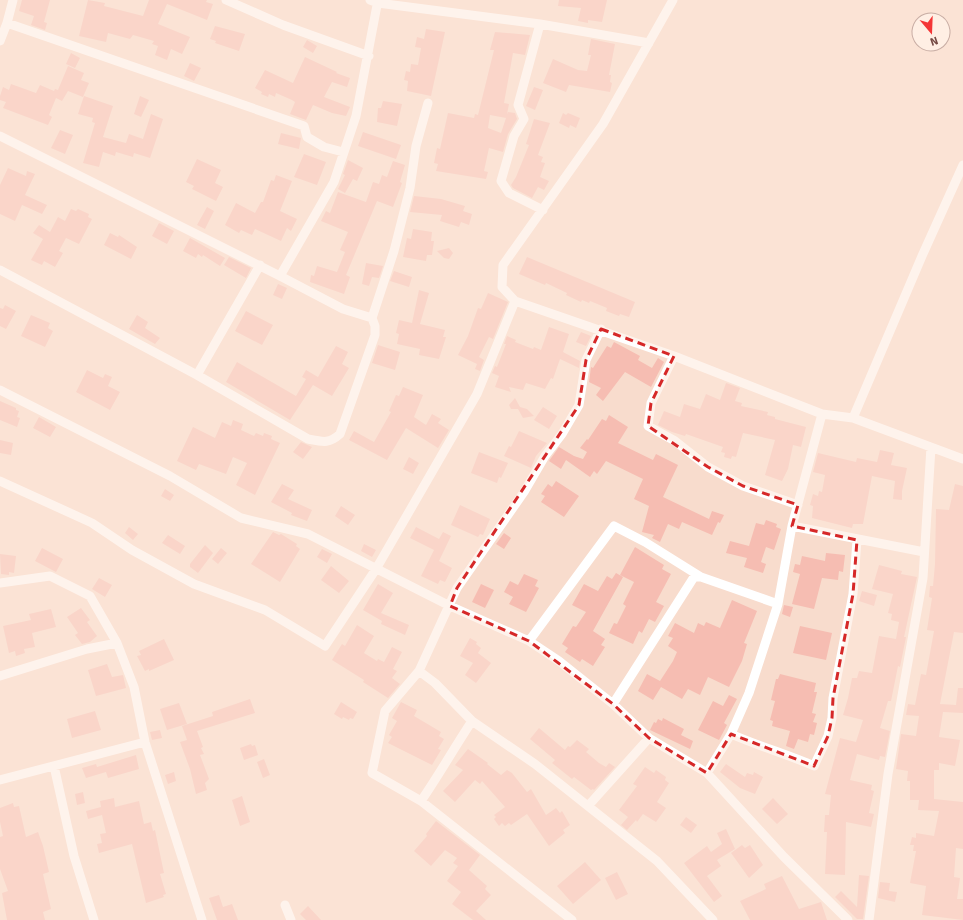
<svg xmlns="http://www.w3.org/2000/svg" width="963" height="920" font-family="Signika,sans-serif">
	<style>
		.residential { fill: #f8dccd; fill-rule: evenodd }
		.building { fill: #f6bdb2; fill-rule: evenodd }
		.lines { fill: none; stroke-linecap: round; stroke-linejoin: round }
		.minor { stroke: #fff; stroke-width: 9 }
		.marked { fill: none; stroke: #d62828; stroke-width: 3; stroke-dasharray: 8 5; stroke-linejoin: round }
	</style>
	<rect width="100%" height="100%" fill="#fee9dc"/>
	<path class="residential" d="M0 0H963V920H0ZM919 20H943V44H919Z"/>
	<path class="building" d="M22 0H50L44 22 47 23 45 30 31 25 34 16 19 11Z
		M88 0 105 3 104 6 143 16 149 0H207L206 2 213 4 207 20 167 4 158 24 190 37 182 54 171 49 167 60 155 55 158 46 152 44 154 41 133 35 130 39 108 33 106 42 79 36Z
		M559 0H607L602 22 588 20V23L578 21 581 8 558 6Z
		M215 26 245 34 239 51 215 43 216 41 210 39Z
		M426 29 445 32 431 96 407 91 408 81 404 80 406 71 410 72 411 64 418 65 421 48 415 47 417 37 424 39Z
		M495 32 530 35 525 55 513 53 504 103 509 104 507 114 508 112 515 113 517 119 508 134 503 152 489 148 484 171 488 172 486 179 436 171 438 164 434 163 437 148 440 149 448 113 474 118 475 114 478 115 494 50H490ZM490 115 506 118 501 133 488 128Z
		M591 39 615 44 609 75H611L610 82 612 83 610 92 569 85 566 92 543 83 553 59 578 70 587 71 591 55H588Z
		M307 40 317 46 313 53 303 47Z
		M71 53 80 58 75 68 66 64Z
		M305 57 337 72 336 73 350 78 347 87 332 82 324 97 350 107 346 116 332 113 313 105 306 120 290 114 295 102 292 100 276 93 275 97 269 94 268 97 261 94 262 92 255 88 265 70 293 83Z
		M190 63 201 68 194 81 184 76Z
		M68 66 84 73 81 80 89 83 83 97 68 91 62 101 56 98 49 115 52 117 48 125 3 108 6 102 0 100V96L3 87 9 90 11 84 36 93 40 85 54 91 55 89 58 90Z
		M534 87 543 90 535 110 526 106Z
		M84 96 113 106 103 137 126 143 129 134 143 139 151 114 163 119 150 158 134 153 133 157 116 152 115 156 103 152 99 167 83 163 95 123 92 122 93 118 78 114Z
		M140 96 149 100 141 117 134 114Z
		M383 101 402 104 397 126 377 122 378 108H381Z
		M563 113 566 115 568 113 580 118 576 128 570 125 569 128 559 123Z
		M534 119 550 123 538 155 543 157 541 162 545 163 540 177 549 181 544 190 538 187 532 198 513 188 511 185 516 177 529 145 526 144Z
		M60 130 73 135 65 154 51 148Z
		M363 132 401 145 396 159 358 146Z
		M281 133 301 138 299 149 278 144Z
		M304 154 326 162 317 185 294 177Z
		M197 159 221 170 215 183 223 187 216 201 192 189 194 186 186 182Z
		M348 160 363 168 357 181 353 179 345 193 338 189 345 175 343 174Z
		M393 161 405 165 400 182 402 183 393 207 377 201 346 275 350 277 344 294 310 282 311 275 314 276 317 266 337 272 345 252 340 250 348 232 321 221 326 211 330 213 338 192 366 202 373 182 379 184 382 175 387 177Z
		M8 168 26 176 27 171 35 174 25 195 47 205 42 214 22 205 15 221 0 214V185Z
		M276 175 292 181 280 211 297 219 291 231 287 228 281 241 255 229 252 235 241 230 239 233 225 225 236 203 255 213 261 202H263L271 180 274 181Z
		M414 196 441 199 465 206 463 211 472 214 469 225 461 222 459 227 440 221 442 215 410 212Z
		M207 207 214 211 205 229 197 225Z
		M71 209 76 211 78 209 89 214 88 217 92 219 79 244 66 238 59 251 63 253 55 267 44 261 42 265 31 260 43 239 33 233 39 225 50 232 58 217 65 221Z
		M159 223 174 231 167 244 152 236Z
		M413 229 432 232 431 241H434L432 255H427L426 261 403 257 407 238 411 239Z
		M110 233 118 237 119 235 137 247 131 259 104 245Z
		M190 238 225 258 220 266 203 255 202 257 198 254 196 258 183 251Z
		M449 248 453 253 449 259 444 258 437 251Z
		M229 257 251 268 246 278 224 265Z
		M527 257 635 302 629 317 620 314 619 316 606 311 607 308 590 301 589 303 582 300 581 302 566 295 567 293 546 283 545 285 519 274Z
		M366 263 383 266 379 278 372 277 369 286 362 284Z
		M394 271 412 277 409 287 390 281Z
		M278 284 287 288 282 299 273 295Z
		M419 290 429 293 420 324 445 330 443 337H446L439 359 419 355 420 349 397 344 399 334 396 333 399 320 412 323Z
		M488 293 508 302 493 339 489 337 479 357 484 360 480 371 475 369 477 364 458 355 468 336 478 308 481 309Z
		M5 305 16 311 6 329 0 326V308L3 309Z
		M246 311 273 325 262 345 235 331Z
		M31 315 50 323 48 328 53 331 45 347 21 336Z
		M137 315 148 322 145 328 160 338 155 344 129 329Z
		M549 327 569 334 563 352 580 361 579 368 560 359 553 379 551 378 545 389 526 383 523 390 509 387 511 392 495 387 499 376 492 373 495 366 497 367 506 344H504L507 336 516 340 515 342 533 349 534 347 541 350Z
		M581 332 591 336 586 346 576 342Z
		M614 342 640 356 638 360 652 368 658 358 664 362 651 387 625 372 603 401 596 395 601 388 589 382 591 367 593 368 607 346 611 348Z
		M378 345 400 352 395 370 372 363Z
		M336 346 348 352 342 364 349 368 332 396 313 385 290 420 226 382 237 362 296 396 306 379 302 377 306 370 318 377Z
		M87 370 103 378 105 374 112 377 108 386 120 392 110 410 76 392Z
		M726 383 740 388 735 401 742 403 741 406 768 412 767 415 775 417V419L806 427 801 447 793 445 788 469 782 481 765 475 775 440 743 433 736 457 732 456 731 459 724 457 725 453 721 452 723 447 686 434 685 436 672 432 658 425 664 411 680 417 684 404 700 409 706 394 720 400Z
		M403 387 423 395 414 417 426 425 432 414 441 419 438 423 449 430 438 448 406 428 387 460 349 440 354 431 374 442 391 412 389 411 396 395 399 396Z
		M515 398 520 407 527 409 534 416 523 418 518 409H511L509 405Z
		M0 401 16 408V410L19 411 17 417 20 418 17 427 0 420Z
		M543 407 557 416 549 429 534 420Z
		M609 415 628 427 618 443 653 460 656 454 678 465 663 497 709 519 712 511 724 515 720 523 718 522 712 535 682 522 679 529 668 524 660 542 652 538 654 535 642 532 649 506 634 499 643 479 606 461 597 474 594 471 590 477 566 460 561 469 549 461 559 447 574 456 583 459 587 452 580 448 587 439 588 440 602 419 606 421Z
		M39 417 56 427 50 437 33 428Z
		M233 420 243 424 241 430 254 436 256 433 263 436 264 433 272 436 271 439 280 443 255 495 236 485 247 463 233 457 226 474 199 464 196 470 177 461 193 427 215 438 222 422 231 426Z
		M519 431 547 443 536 456 531 468 504 456 509 446 511 447Z
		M0 440 13 443 11 455 0 453Z
		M301 442 312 447 303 459 293 452Z
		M880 450 894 453 891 465 907 468 902 491V500L893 499 895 481 872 476 863 524H853L852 528 812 518 813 506 810 505 813 494 818 496 819 491 822 492 825 475 813 472 818 453 856 462 857 458 877 462Z
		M479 452 508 463 501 478 499 477 497 483 471 473Z
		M409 457 419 463 413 474 403 469Z
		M556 481 579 496 564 517 541 502 545 496 541 494 548 484 552 487Z
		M282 484 294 490 288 499 312 510 307 521 291 515 292 513 271 502Z
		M955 484 963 486V633L954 632 940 704 956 705 958 688H963V713L943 712 939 737 960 740 955 766 939 763V770H934V799L963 802V849L956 848 954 877 960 878 957 899H963V920L922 915 926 886 910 883 916 851H913L914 845H910L912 837 916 838V833L934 836 939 811 918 810 919 800H910V781H907L908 771 896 769 901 734 916 736 919 716 906 715 908 704 915 705 921 674 926 675 934 631 927 630 932 598 929 597 930 586H933L935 564 936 509 949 510Z
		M165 489 174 495 170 501 161 496Z
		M460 505 490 519 483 535 480 534 478 537 451 525Z
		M341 506 355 515 348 525 335 516Z
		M766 520 777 524 776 527 781 529 774 550 766 547 761 562 766 564 763 573 744 567 747 558 726 553 730 541 749 546 756 523 764 525Z
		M129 527 138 534 133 540 125 533Z
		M416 527 439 539 443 532 451 536 439 561 452 568 445 582 440 580 438 584 421 576 434 550 410 538Z
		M273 532 279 535 281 534 297 544 296 546 300 549 280 582 251 564Z
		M504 533 511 538 504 549 496 544Z
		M168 535 185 546 180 554 162 543Z
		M364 544 376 550 372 557 361 551Z
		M205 545 213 553 198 573 190 567V564Z
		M635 547 664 565 662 569 671 574 656 602 664 606 655 622 649 619 642 633 639 631 633 644 609 633 614 623 617 624 626 606 623 604 634 582 620 575Z
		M42 548 63 559 56 572 35 561Z
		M221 548 227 553 218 564 212 559Z
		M322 549 332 554 327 563 317 557Z
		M826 553 845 555 843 572 839 571 838 580 822 578 814 609 792 604 800 574 793 572 795 564 800 565 802 556 825 561Z
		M0 554 16 556 14 573 9 572V575L1 574Z
		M879 565 902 571 901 574 917 577 904 637H906L900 667 898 666 891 701H888L880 728 890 731 885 757 880 756 879 760 857 754 850 780 872 785 871 790 874 791 869 813 874 814 871 827 846 822 845 875 825 874 827 832H824L825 815H829L831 795 825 794 840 738 856 742 863 720 843 715 848 698 852 678H857L859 671 872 673 879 636 896 639 899 622 891 620 892 614 888 613 893 594 872 589Z
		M331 566 349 581 339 593 321 580Z
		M616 573 623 577 593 631 605 639 601 645 605 647 593 666 582 659 580 662 565 652 568 648 562 644 573 626 576 627 586 612 572 605 584 584 598 591 607 576 612 579Z
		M524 574 538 580 535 586 539 588 526 612 509 604 513 597 504 592 510 581 518 585Z
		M99 578 112 585 105 597 92 589Z
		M378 584 393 593 381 613 409 625 405 635 381 624 382 621 363 610Z
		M481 584 494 590 485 608 472 602Z
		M862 591 877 595 874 606 859 601Z
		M732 600 757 611 744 643 747 644 742 661 729 687 708 677 700 695 688 689 682 699 661 687 653 700 638 691 647 674 660 681 673 661 677 652 668 646 673 638 668 636 675 623 694 633 698 623 704 626 706 622 720 628Z
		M784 605 793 607 790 617 782 614Z
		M81 608 90 620 87 622 97 636 90 642 82 644 75 635 78 633 67 617Z
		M51 609 56 627 32 633 35 647 24 649 25 653 16 656 15 651 9 653 3 626 31 620 29 614Z
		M357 625 374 636 364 653 377 661 378 659 384 662 392 647 402 652 393 669 397 671 392 678 400 684 388 698 363 682 364 680 332 660 342 644 345 646Z
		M800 626 832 633 826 660 793 653Z
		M470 638 477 642 476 644 481 648 478 653 491 663 476 683 465 675 473 663 460 656Z
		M164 639 174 660 149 671V669L145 671 137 656 141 655 139 651Z
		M107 664 112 677 123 675 126 688 96 696 88 670Z
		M780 674 816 683 814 692H817L812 713 816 714 813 722 817 723 814 735 810 734 808 742 798 739 794 749 786 746 790 731 772 726 773 721 770 720 775 701 771 700 776 679H778Z
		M729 695 737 699 724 723 727 725 719 740 698 730 713 701 723 706Z
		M250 699 255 713 197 731 203 747 201 748 204 754 200 755 209 779 205 783 207 790 196 794 190 769 180 742 187 740 182 726 213 716 212 712Z
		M341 702 357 712 353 719 350 718 349 720 343 717 342 719 334 714Z
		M401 702 417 710 414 716 441 732 439 736 444 739 438 749 441 750 432 765 388 743 392 737 389 735 397 721 392 718Z
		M179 703 187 724 167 730 160 709Z
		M95 711 101 730 72 738 67 719Z
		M663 718 684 729 681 735 693 741 690 749 650 730 654 722 656 723 658 719 662 721Z
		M539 728 565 750 568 746 570 747 577 740 589 749 586 752 599 763 606 767 609 763 615 767 594 790 593 789 591 790 574 777 572 779 552 763 555 760 530 739Z
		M160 730 162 738 152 740 150 732Z
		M251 744 252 746 255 745 258 755 244 760 240 748Z
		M468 749 488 763 487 764 501 775 507 770 512 773 527 792 531 789 546 815 556 808 560 813 562 811 570 825 563 830 565 833 549 846 527 814 511 825 509 823 505 826 502 823 499 826 494 819 496 817 494 815 505 807 482 781 480 784 475 780 455 802 443 791 463 770 455 765Z
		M136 755 139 769 108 778 106 772 86 778 82 768 96 764 97 767Z
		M264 759 270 775 263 778 257 762Z
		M726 764 745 777 747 773 753 775 754 772 763 777 755 794 740 788 720 772Z
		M645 767 654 773 656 770 666 777 665 780 669 783 657 802 666 808 656 822 643 814 637 822 636 820 627 830 621 825 628 817 619 810 637 786 633 784Z
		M174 772 176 781 168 784 165 775Z
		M83 792 85 803 77 805 75 794Z
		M242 796 250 822 240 826 232 800Z
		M114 798 115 807 139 801 144 824 151 822 153 831 155 830 164 873 160 874 166 894 163 895 164 897 146 903 132 844 99 853 97 844 102 843 100 834 106 833 102 815 88 819 86 811 101 807 100 801Z
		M773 798 788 814 777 824 762 809Z
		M13 803 14 807 19 806 26 837 38 832 43 846 49 872 43 874 51 909 43 912 45 920H7L2 893 8 891 0 869V837L3 836 0 822V808Z
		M686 817 697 825 691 833 680 825Z
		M436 821 480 855 469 870 487 886 485 889 491 895 476 911 486 920H473L452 904 461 892 447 881 458 866 453 863 457 858 445 850 431 866 414 851 427 836 426 834Z
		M726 829 735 849 717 860 721 866 707 876 722 896 714 902 684 863 707 846 711 852 722 844 717 833Z
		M742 845 745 848 750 845 763 865 749 878 731 853Z
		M585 862 601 880 573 904 557 886Z
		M617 872 628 894 616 900 605 878Z
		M859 875 869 876 863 919H857L835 897 841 891 857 907Z
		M782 876 799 909 821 902 827 920H750L740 901 766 889 764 884Z
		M880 882 890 883 889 891 897 892 895 902 878 898Z
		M219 895 223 907 232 904 238 920H217L209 898Z
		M308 906 321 920H306L300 914Z"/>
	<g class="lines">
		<path class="minor" d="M226 0 283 25 369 56
			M370 0 378 3 540 24 649 43
			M673 0 603 124 503 265 502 287 515 301 674 356 822 414 853 418 963 459
			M7 23 304 126 307 137 324 147 343 152
			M540 24 518 105 524 119 514 136 501 181 509 193 543 210
			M0 41 7 23 13 0
			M0 136 280 276 343 309 372 318 375 326V335L340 434C329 444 323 442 308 439L197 375 0 270
			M280 276 334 182 356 116 378 0
			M372 318 394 251 410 188 416 146 428 103
			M674 356 651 403 648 426 675 441 708 467 743 486 798 505
			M197 375 260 265
			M0 390 170 476 241 518 308 534 450 606 529 641 559 661 613 704 649 738 707 773 784 857 848 920
			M853 418 922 256 963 165
			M0 481 92 523 132 550 194 584 265 610 325 646 376 569 477 394 515 301
			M792 526 924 552
			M0 583 50 576 90 596 117 643 134 687 145 742 202 920
			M529 641 614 526 645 542 701 577
			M419 671 435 683 472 721 535 764 657 861 713 920
			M0 676 87 649 117 643
			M613 704 694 577H701L778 604
			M731 734C758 746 787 754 814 766L828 736 832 718 833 698 853 594 857 540
			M54 766 74 856 94 920
			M707 773 731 734 749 693 778 604 792 526 822 414
			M0 780 145 742
			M421 801C439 775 454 748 472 721
			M588 806 649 738
			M285 905 291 920
			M572 920 421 801 372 773 385 711 419 671 457 588 524 492 545 456 562 434 579 405 586 360 601 329
			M869 920 888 774 923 578 931 447"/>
	</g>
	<path d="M0 0H963V920H0ZM601 329 674 356 651 403 648 426 708 467 743 486 798 505 792 526 857 540 853 594 833 698 832 718 828 736 814 766 731 734 707 773 649 738 613 704 529 641 450 606 457 588 579 405 586 360Z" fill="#fee9dc" fill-opacity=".55" fill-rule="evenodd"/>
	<path class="marked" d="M601 329 674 356 651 403 648 426 708 467 743 486 798 505 792 526 857 540 853 594 833 698 832 718 828 736 814 766 731 734 707 773 649 738 613 704 529 641 450 606 457 588 579 405 586 360Z"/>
	<g transform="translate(931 32) rotate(161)"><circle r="19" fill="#ffefe4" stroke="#c8ada4"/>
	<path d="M0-3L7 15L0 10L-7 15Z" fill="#f43636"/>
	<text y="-6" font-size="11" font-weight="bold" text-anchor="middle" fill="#754a44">N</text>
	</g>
</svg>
